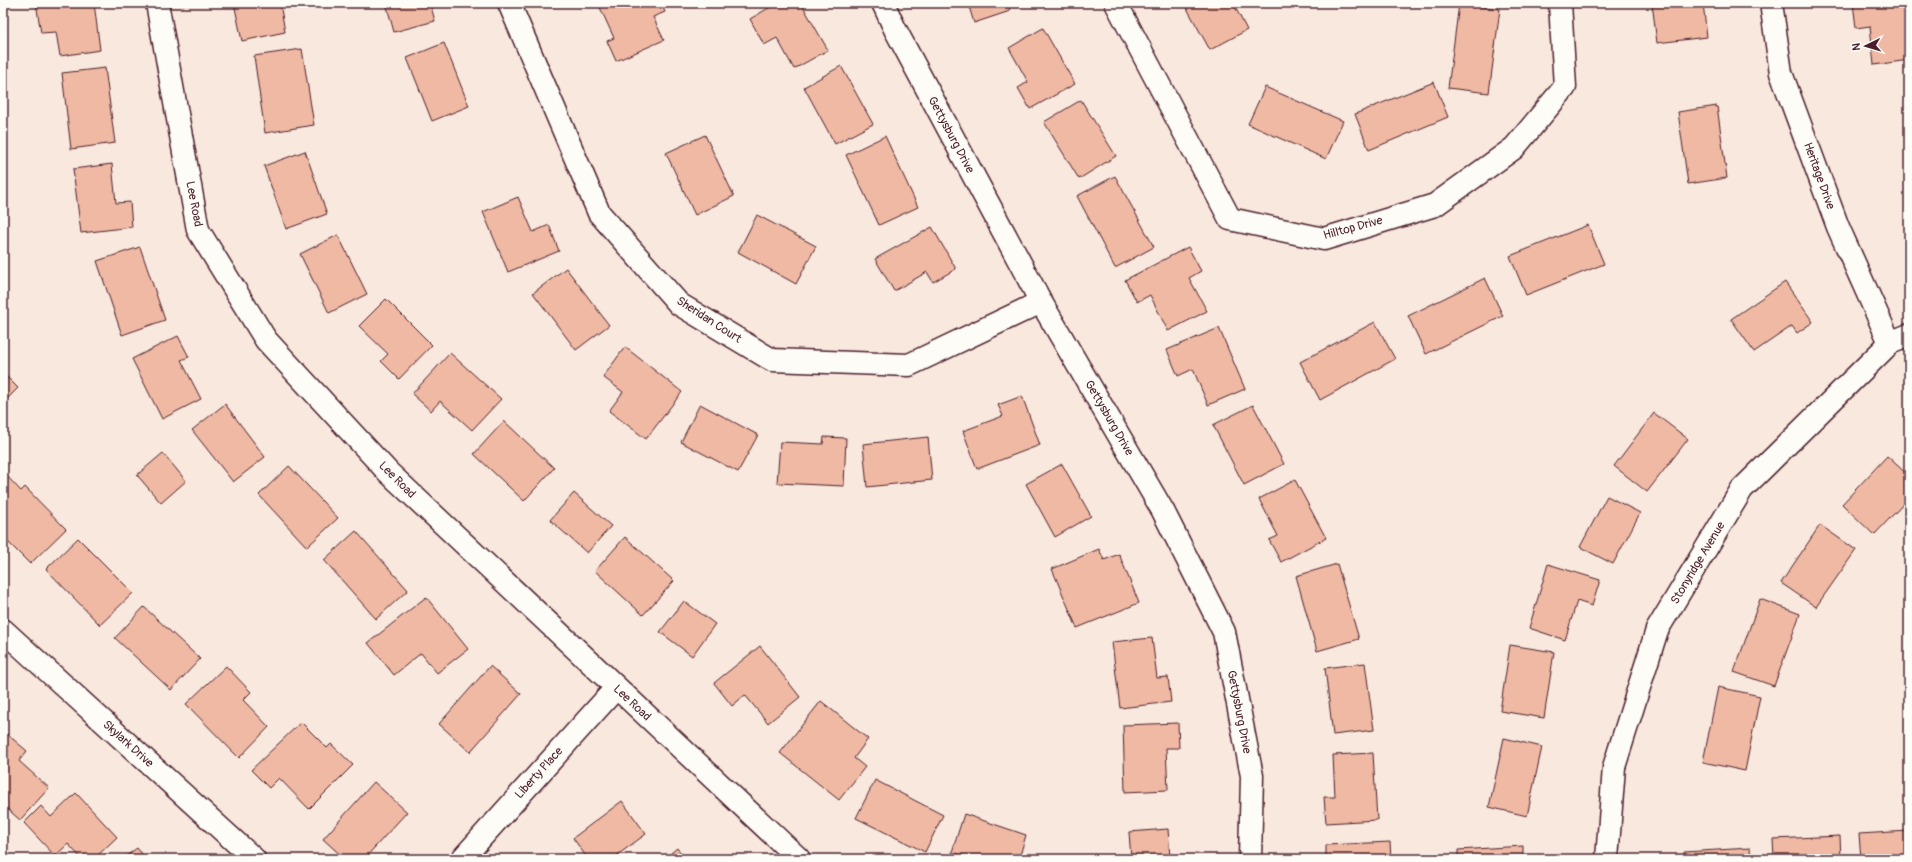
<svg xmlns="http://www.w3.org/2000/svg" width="1912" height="862" font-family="Pangolin,sans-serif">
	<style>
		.building { fill: #efb9a3; stroke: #4a1f2b }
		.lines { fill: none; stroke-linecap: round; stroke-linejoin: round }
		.street-casing { stroke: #4a1f2b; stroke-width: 25 }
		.street { stroke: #fdfcf7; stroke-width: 22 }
		.labels { text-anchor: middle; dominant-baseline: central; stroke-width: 4; stroke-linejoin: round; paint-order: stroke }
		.street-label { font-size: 12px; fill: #4a1f2b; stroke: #fdfcf7 }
	</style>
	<rect width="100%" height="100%" fill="#f9e8de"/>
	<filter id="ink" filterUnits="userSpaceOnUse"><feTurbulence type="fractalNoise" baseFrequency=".025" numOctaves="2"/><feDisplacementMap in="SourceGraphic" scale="8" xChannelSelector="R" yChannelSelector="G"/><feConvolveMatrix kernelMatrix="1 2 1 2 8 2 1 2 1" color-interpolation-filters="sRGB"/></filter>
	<g filter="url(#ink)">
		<path class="building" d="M36 3H94L100 50 60 56 56 32 41 33Z
			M234 3H280L285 32 242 41Z
			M386 3H430L435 21 394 32Z
			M598 3H661L665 12 653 17 664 40 616 61 607 41 614 38Z
			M777 3H801L828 50 794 69 777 38 764 45 750 19Z
			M968 3H1008L1010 11 974 23Z
			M1184 3H1233L1247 30 1210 50Z
			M1652 3H1703L1707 37 1657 43Z
			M1853 3H1909V60L1874 65 1870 26 1856 28Z
			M1459 4 1500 9 1489 93 1448 88Z
			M1043 28 1075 84 1030 109 1018 88 1028 82 1009 48Z
			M444 43 469 106 432 121 407 58Z
			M302 49 314 125 265 133 254 56Z
			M841 66 873 124 835 144 804 87Z
			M105 68 115 143 71 149 62 73Z
			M1434 82 1448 117 1369 150 1355 114Z
			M1265 87 1343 121 1326 159 1248 124Z
			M1081 100 1116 156 1079 179 1044 122Z
			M1717 106 1727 178 1688 184 1678 112Z
			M705 135 734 196 695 215 666 153Z
			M885 136 918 207 879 225 846 155Z
			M305 151 327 214 286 229 264 166Z
			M112 164 116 203 130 202 132 227 81 233 73 169Z
			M1115 176 1154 247 1115 268 1077 196Z
			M518 197 533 232 549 225 559 251 508 272 483 212Z
			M757 215 816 246 796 284 738 252Z
			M1588 225 1604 264 1526 295 1510 256Z
			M932 227 956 269 933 282 927 272 894 291 875 259Z
			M338 235 367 294 329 313 300 254Z
			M140 247 165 320 122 335 97 261Z
			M1188 247 1201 271 1189 278 1207 311 1168 331 1150 295 1137 302 1125 280Z
			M566 268 609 325 576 350 533 293Z
			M1485 278 1503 316 1426 354 1408 316Z
			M1785 282 1813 322 1797 333 1792 326 1754 352 1731 319Z
			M386 299 432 345 399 379 381 361 388 354 359 326Z
			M1375 322 1395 359 1320 400 1300 362Z
			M1219 328 1245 389 1208 405 1193 369 1178 376 1167 350Z
			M178 336 189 357 181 360 201 399 162 419 132 359Z
			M625 347 682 392 646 439 609 411 623 392 603 377Z
			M450 353 501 399 472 430 440 401 431 411 412 394Z
			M3 373 18 388 3 403Z
			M1022 396 1040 445 977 469 963 431 1003 416 998 405Z
			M225 404 265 457 233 482 192 430Z
			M700 404 758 435 738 472 681 442Z
			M1253 405 1284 464 1244 485 1213 425Z
			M1654 413 1688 439 1647 492 1614 466Z
			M504 421 554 468 524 501 474 454Z
			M824 437 846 438 844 486 777 483 780 442 823 444Z
			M928 437 932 480 867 487 863 444Z
			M163 453 186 481 161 503 137 475Z
			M1887 456 1909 476V498L1874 535 1842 504Z
			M1062 464 1091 516 1055 537 1026 484Z
			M289 466 338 518 307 547 259 495Z
			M4 473 21 491 25 487 66 529 30 564 3 537Z
			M1295 480 1326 538 1281 562 1269 540 1278 536 1259 499Z
			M574 493 611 526 587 553 550 520Z
			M1607 496 1640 513 1613 564 1580 547Z
			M1820 525 1856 550 1816 607 1781 583Z
			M356 531 408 590 376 619 324 560Z
			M625 537 674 581 643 615 595 571Z
			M78 538 133 593 100 625 46 569Z
			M1099 549 1104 560 1119 554 1139 603 1077 628 1052 569Z
			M1337 564 1359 639 1317 651 1296 576Z
			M1548 564 1600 580 1592 606 1577 601 1565 640 1529 628Z
			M426 597 468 649 437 673 421 653 394 675 368 643Z
			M1760 599 1800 614 1774 686 1734 672Z
			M684 601 715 624 692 656 660 632Z
			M144 607 200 659 171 690 115 638Z
			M1152 638 1157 678 1168 677 1171 702 1120 708 1112 642Z
			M1510 645 1554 652 1544 718 1500 711Z
			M760 646 800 697 768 723 745 695 732 706 714 683Z
			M1365 663 1374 730 1333 735 1325 668Z
			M226 666 251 692 243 700 269 727 239 758 186 704Z
			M490 666 521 694 470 752 439 724Z
			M1718 687 1760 696 1745 771 1703 762Z
			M821 701 868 739 854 758 865 767 839 800 780 753Z
			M301 722 327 748 331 744 353 765 309 809 279 778 269 788 251 770Z
			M1178 723 1179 748H1166L1168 790 1125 792 1123 725Z
			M7 734 27 751 19 761 49 788 20 820 3 805V738Z
			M1504 738 1542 747 1527 816 1489 807Z
			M1373 753 1377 820 1326 823 1324 797H1335L1333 755Z
			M875 780 943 815 925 852 856 818Z
			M374 782 407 812 364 859H345L323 839Z
			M76 793 117 837 94 859H82L68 844 55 856 24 823 41 806 51 817Z
			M622 801 646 834 612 859H588L573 838Z
			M964 814 1026 835 1019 859H974L952 852Z
			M1168 829 1170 859H1131L1129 832Z
			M1909 831V859H1861L1859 834Z
			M1840 836 1841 859H1774L1773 839Z
			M1390 842 1391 859H1326V845Z
			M1523 846V859H1458V850Z
			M137 848 146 859H122Z
			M677 848 686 859H664Z
			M1750 848 1751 859H1685L1684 852Z"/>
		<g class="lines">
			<g class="street-casing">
				<path id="street" d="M157 3 198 230 266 340 388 472 799 859
					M509 3 599 213 679 304 772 360 909 365 1041 302
					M883 3 895 29 1041 302 1163 511 1224 632 1252 776 1250 859
					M1116 3 1230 219 1324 239 1435 205 1514 148 1565 87 1560 3
					M1771 3 1781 73 1838 227 1890 343
					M3 630 254 859
					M462 859 616 688
					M1607 859 1614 767 1657 630 1742 489 1890 343 1909 335"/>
			</g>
			<use href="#street" class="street"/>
		</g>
	</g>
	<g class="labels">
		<g class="street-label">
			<text transform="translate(951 135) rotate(62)">Gettysburg Drive</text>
			<text transform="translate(1819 176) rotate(70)">Heritage Drive</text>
			<text transform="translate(194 204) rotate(79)">Lee Road</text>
			<text transform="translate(1353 228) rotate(-15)">Hilltop Drive</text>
			<text transform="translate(709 320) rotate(33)">Sheridan Court</text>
			<text transform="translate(1109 418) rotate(60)">Gettysburg Drive</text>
			<text transform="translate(397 480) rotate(45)">Lee Road</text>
			<text transform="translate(1698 563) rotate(-59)">Stonyridge Avenue</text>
			<text transform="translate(632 703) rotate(43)">Lee Road</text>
			<text transform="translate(1239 712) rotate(79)">Gettysburg Drive</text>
			<text transform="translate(128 744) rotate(42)">Skylark Drive</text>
			<text transform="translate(539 773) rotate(-48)">Liberty Place</text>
		</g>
	</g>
	<rect width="1912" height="862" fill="none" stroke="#fdfcf7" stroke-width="16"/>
	<rect x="8" y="8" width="1896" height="846" fill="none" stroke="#4a1f2b" stroke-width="1.5" filter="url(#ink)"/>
	<g transform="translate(1866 46) rotate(265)" stroke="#fdfcf7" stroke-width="3" paint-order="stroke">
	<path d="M0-3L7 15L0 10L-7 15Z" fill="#4a1f2b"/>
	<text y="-6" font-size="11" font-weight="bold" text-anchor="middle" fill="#4a1f2b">N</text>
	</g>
</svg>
